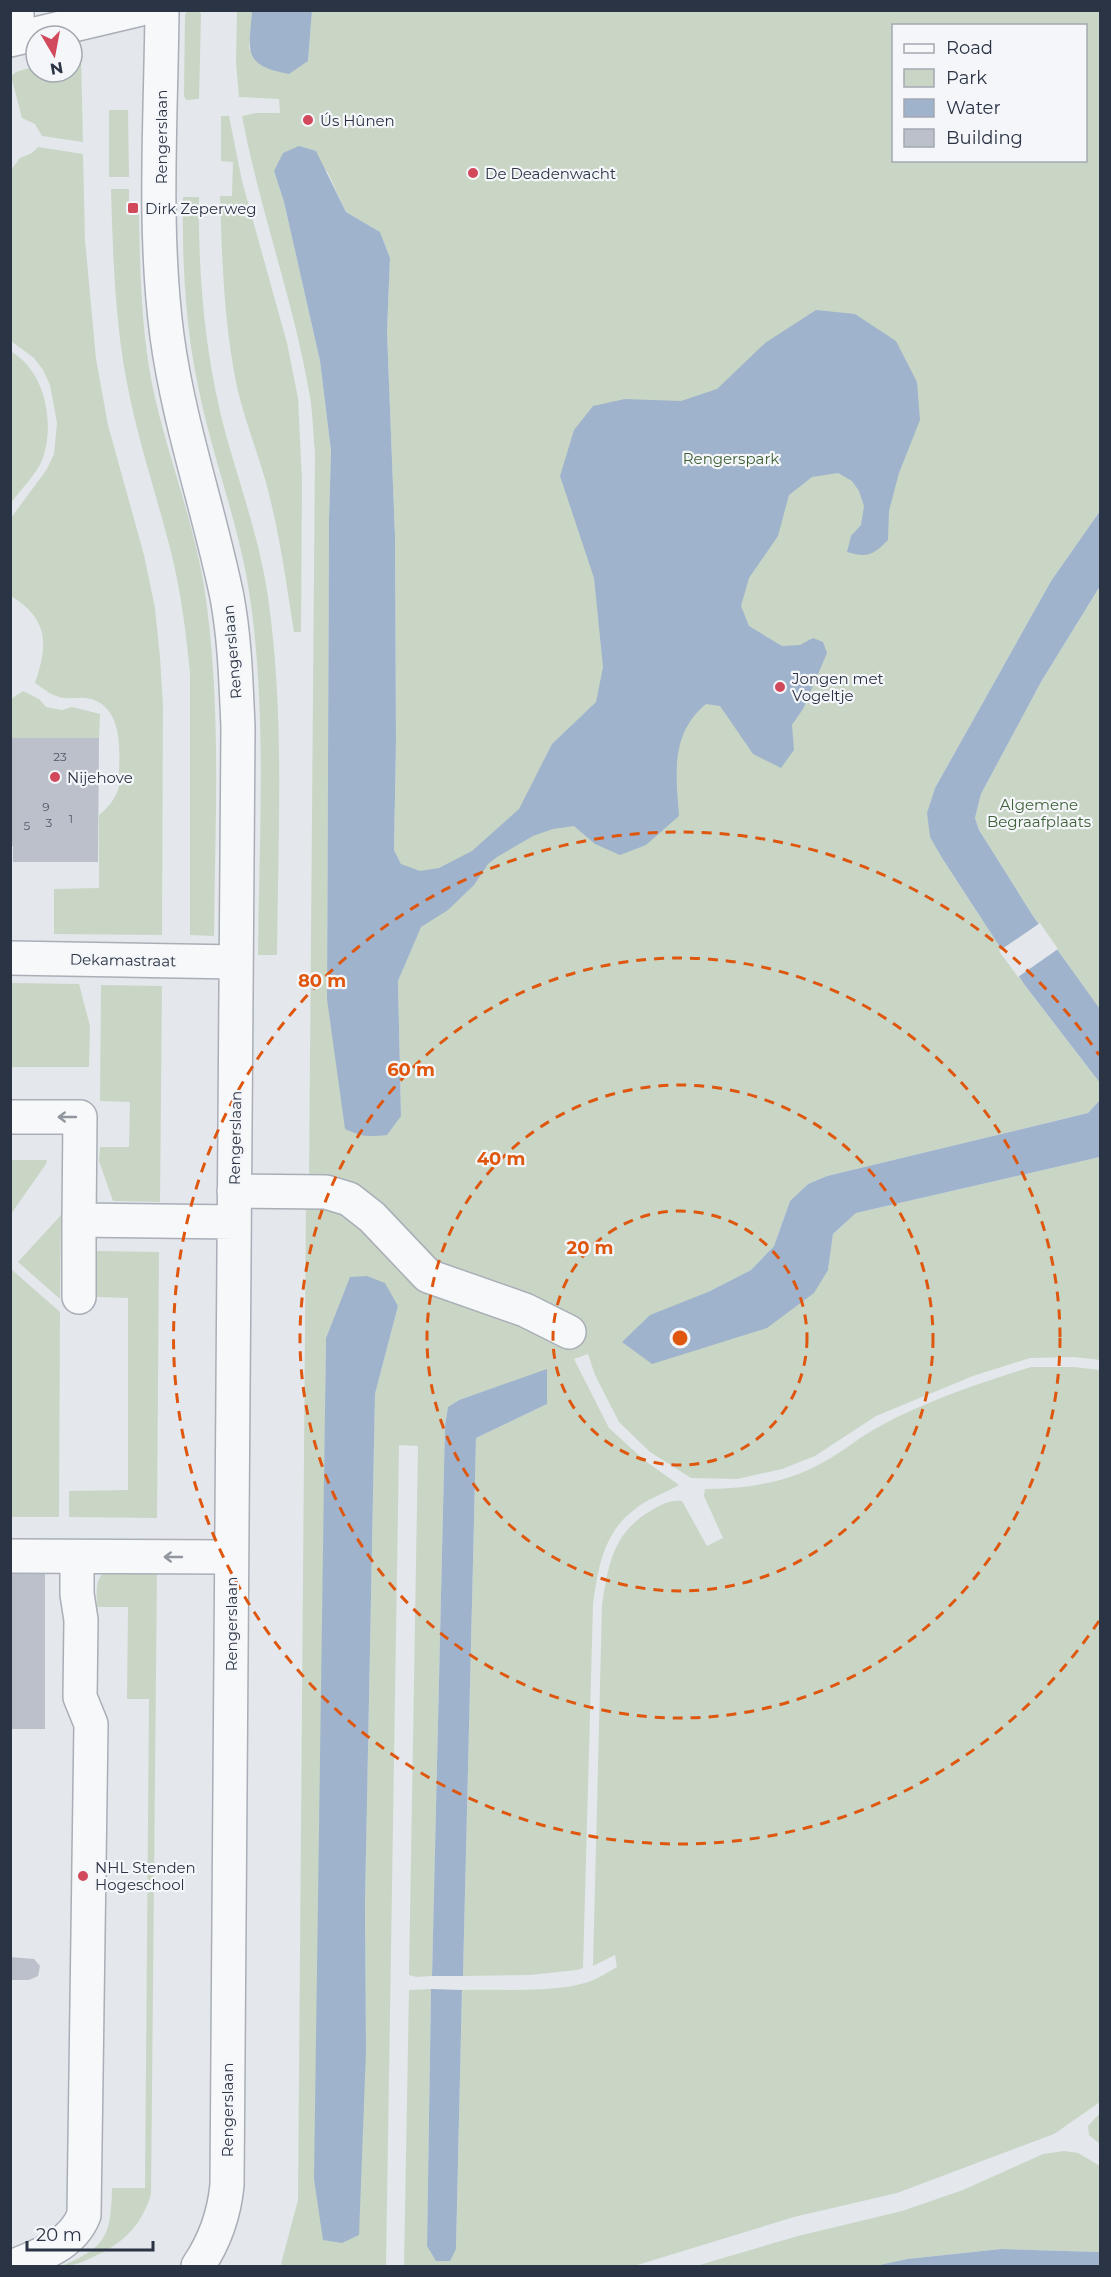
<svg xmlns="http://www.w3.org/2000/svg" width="1111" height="2277" font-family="Montserrat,sans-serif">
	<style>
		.green { fill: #c9d6c5; fill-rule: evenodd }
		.water { fill: #9fb4cc }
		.pier { fill: #e4e7ec }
		.building { fill: #bbc0ca }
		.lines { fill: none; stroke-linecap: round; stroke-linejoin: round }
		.minor-casing { stroke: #a9aeb7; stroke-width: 36 }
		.minor { stroke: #f7f8fa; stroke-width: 33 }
		.oneway { stroke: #9196a0 }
		.ring { fill: none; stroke: #df570f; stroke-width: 3; stroke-dasharray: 10 8 }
		.poi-dot { fill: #d1495b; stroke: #f4f6f9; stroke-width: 2 }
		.labels { text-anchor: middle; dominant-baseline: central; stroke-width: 4.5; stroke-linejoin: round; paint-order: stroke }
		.number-label { font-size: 12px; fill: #4f5766 }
		.poi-label { font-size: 15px; fill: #2b3445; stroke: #f4f6f9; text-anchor: start }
		.street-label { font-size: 15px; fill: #2b3445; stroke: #f4f6f9 }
		.park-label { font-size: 15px; fill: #3f6138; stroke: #f4f6f9 }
		.centre { fill: #df570f; stroke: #f4f6f9; stroke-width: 3 }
		.ring-label { font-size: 18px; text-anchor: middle; font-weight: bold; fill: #df570f; stroke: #f4f6f9; stroke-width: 4.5; stroke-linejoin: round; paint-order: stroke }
	</style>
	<rect width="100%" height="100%" fill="#e4e7ec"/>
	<path class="green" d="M187 11 200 12 201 14 199 99 186 100 184 96 185 15Z
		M237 11H252L249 49 308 61 312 11H1100V511L1051 581 935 788C925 820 926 828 942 858L1024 984 1100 1083V1100L1088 1113 827 1176 808 1184 790 1201 774 1246 751 1270 708 1292 828 1270 833 1234 856 1213 1100 1157V1360L1074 1357 1030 1358 973 1376 876 1416 815 1456 782 1469 737 1479 691 1478 650 1452 619 1422 595 1375 588 1354 574 1359 609 1428 644 1460 679 1485C665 1493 647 1499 634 1510 603 1533 598 1569 593 1605L583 1968 577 1970 530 1975 463 1976 476 1438 547 1404V1370L459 1400 448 1407 445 1425 432 1976 417 1977 409 1975 418 1446 399 1445 386 2266H283L281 2264 298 2200 306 1204 309 1178 315 452C313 434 313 415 310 397 294 302 260 211 242 116L256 113H280L279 99 239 97 236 63ZM894 26H1086V160H894ZM274 171H327L346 212 380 232 390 258 387 332 395 536 396 742 394 850 401 864 412 947 398 981 401 1116 327 999 329 518 331 451 320 361 284 202ZM350 1278 398 1306 375 1394 365 1904 366 2051 320 1888 326 1338Z
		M81 55 83 142 42 136 35 124 22 118 11 76 16 72 36 66V72H72V57Z
		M109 110H128L129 177H109Z
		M221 116H229L242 181 287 343 298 398 302 480 301 632H294C286 581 279 529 265 479 256 448 244 418 237 387 224 324 222 260 220 196H232L233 162 221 161Z
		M38 147 83 154 85 240 96 359 108 425 144 555 155 608 160 657 163 706 162 935 54 934V889L99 888V815C107 809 115 799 118 790 120 784 119 777 119 771 120 749 121 716 100 703 87 695 77 699 64 698 53 697 44 689 35 683 48 645 49 619 11 596V518L47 469 54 454 57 423 50 385 43 370 34 358 11 341V170L20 158 32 153Z
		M111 189H129V211L139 212C140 269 141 327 152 384 166 452 193 518 204 586 222 702 215 820 214 936L190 935V673C186 632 181 592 171 552 158 500 141 450 130 398 115 329 113 259 111 189Z
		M183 197H199C198 277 205 357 226 435 241 489 260 541 268 597 285 715 278 836 277 955H258C259 831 268 702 247 579 235 514 211 451 198 386 185 324 182 260 183 197Z
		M10 351C45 370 55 422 43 458 37 474 21 489 11 503Z
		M1100 586V1009L1033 916 979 830 975 818 981 794 1041 682Z
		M23 691 39 699 46 707 62 710 72 707 100 714 99 738H11V699Z
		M11 983 79 984 90 1026 89 1067H11Z
		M101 985 162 986 160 1202 113 1201 99 1161 100 1147H129L130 1102 100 1101Z
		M11 1160H47L46 1164 11 1214Z
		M61 1215 60 1298V1299L18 1262Z
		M97 1251 159 1252 157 1518 69 1517V1491L128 1490V1298L97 1297Z
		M11 1269 60 1312 59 1517H11Z
		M1031 1367H1074L1100 1370V2102L1054 2134 897 2193 794 2217 634 2266H404L409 1990 431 1989 427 2246 456 2249 462 1990C497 1989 556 1993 588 1982 598 1979 608 1972 617 1967L615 1955 593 1966 602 1606C608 1565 613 1532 652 1510 663 1504 669 1500 682 1501L707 1546 723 1538 704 1496 705 1489C744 1489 786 1483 820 1464 842 1453 860 1436 882 1425 929 1400 980 1383 1031 1367Z
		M157 1570 151 2194C142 2225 123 2244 93 2257 83 2262 74 2266 62 2266 106 2247 111 2236 112 2188H145L149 1699H127L128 1607H97C97 1594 94 1580 105 1572Z
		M1100 2113V2144L1089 2135 1088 2126Z
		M1064 2151 1078 2153 1100 2166V2252L1001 2249 907 2259 875 2266H696L798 2236 902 2211 963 2190 1043 2154Z"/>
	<path class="water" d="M252 11H312L308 61 289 74C242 65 249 52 252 11Z
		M299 146 316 151 346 212 380 232 390 258 387 332 395 536 396 742 394 850 401 864 420 871 439 868 472 851 519 809 552 744 596 702 603 667 594 578 560 476 574 430 593 406 625 399 681 401 717 389 765 343 816 310 855 314 896 341 917 382 920 420 899 473 889 511 888 540C873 555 868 558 847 552L851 536 861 525 864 506 859 491 852 481 838 473 812 477 789 495 778 536 749 578 741 606 749 626 782 646 800 645 813 638 823 642 827 653 803 709 792 725 794 750 781 768 753 754 720 706 706 704C670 734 676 774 679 816L646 845 620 855 595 844 574 826 553 829 533 836 497 857 488 864 474 885 448 910 421 927 398 981 401 1116 387 1135C368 1137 362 1137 345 1129L327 999 329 518 331 451 320 361 284 202 274 171 283 153Z
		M1100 511V586L1041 682 981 794 975 818 979 830 1033 916 1100 1009V1083L1024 984 942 858 930 837 927 813 935 788 1051 581Z
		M1100 1096V1157L856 1213 833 1234 828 1270 814 1293 767 1328 652 1364 622 1342 650 1315 708 1292 751 1270 774 1246 790 1201 808 1184 827 1176 1088 1113 1100 1100Z
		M367 1276 385 1283 398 1306 375 1394 365 1904 366 2051 359 2235 342 2243 323 2240 314 2179 326 1338 350 1277Z
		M547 1369V1404L476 1438 463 1976H432L445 1425 448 1407 459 1400Z
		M431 1989 462 1990 456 2249 450 2261H436L427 2246Z
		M1001 2249 1100 2252V2266H875L907 2259Z"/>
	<path class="pier" d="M1040 923 1058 949 1018 977 999 951Z"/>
	<path class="building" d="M10 738H99L98 862H13V846H10Z
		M10 1571H45V1729H10Z
		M10 1957 34 1959 40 1966 38 1976 29 1980H10Z"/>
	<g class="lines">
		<g class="minor-casing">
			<path id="minor" d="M17 10V38
				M162 10C161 118 153 229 167 336 179 425 209 509 227 597 235 640 236 684 238 727L227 2185C224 2216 215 2241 198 2266
				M10 40 137 10
				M10 958 236 962
				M10 1117H80L79 1220 234 1222
				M234 1191 326 1192 349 1199 372 1217 428 1276 525 1310 569 1332
				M79 1297V1220
				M10 1556 231 1557
				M14 2266C42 2254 72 2245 84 2215L91 1724 80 1697 81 1620 77 1594V1557"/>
		</g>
		<use href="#minor" class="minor"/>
	</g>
	<defs><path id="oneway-shaft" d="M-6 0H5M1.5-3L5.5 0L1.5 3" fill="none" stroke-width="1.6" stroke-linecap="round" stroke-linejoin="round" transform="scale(1.5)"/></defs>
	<g class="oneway">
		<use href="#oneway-shaft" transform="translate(67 1117) rotate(180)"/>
		<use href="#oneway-shaft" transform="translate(173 1557) rotate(-180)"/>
	</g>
	<g class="ring">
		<circle cx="680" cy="1338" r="127"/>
		<circle cx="680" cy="1338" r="253"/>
		<circle cx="680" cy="1338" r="380"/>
		<path d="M1099 1621A506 506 0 1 1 1099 1055"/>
	</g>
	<g class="poi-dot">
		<circle cx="308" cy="120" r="6"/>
		<circle cx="473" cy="173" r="6"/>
		<rect x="127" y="202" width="12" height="12" rx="3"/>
		<circle cx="780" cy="687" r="6"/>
		<circle cx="55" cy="777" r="6"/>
		<circle cx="83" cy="1876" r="6"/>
	</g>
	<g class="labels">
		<g class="number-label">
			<text x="60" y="756">23</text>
			<text x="46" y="806">9</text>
			<text x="71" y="818">1</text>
			<text x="49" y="822">3</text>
			<text x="27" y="825">5</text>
		</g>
		<g class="poi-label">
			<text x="320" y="120">Ús Hûnen</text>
			<text x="485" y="173">De Deadenwacht</text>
			<text x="145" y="208">Dirk Zeperweg</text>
			<text x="792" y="678">Jongen met<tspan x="792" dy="17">Vogeltje</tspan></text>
			<text x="67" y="777">Nijehove</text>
			<text x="95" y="1867">NHL Stenden<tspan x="95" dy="17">Hogeschool</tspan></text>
		</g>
		<g class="street-label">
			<text transform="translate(161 137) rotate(-90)">Rengerslaan</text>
			<text transform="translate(232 652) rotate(-95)">Rengerslaan</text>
			<text transform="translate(123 960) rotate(1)">Dekamastraat</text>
			<text transform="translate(235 1138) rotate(-89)">Rengerslaan</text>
			<text transform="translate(231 1624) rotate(-90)">Rengerslaan</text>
			<text transform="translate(227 2110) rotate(-90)">Rengerslaan</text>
		</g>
		<g class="park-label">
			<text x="731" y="458">Rengerspark</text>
			<text x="1039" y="804">Algemene<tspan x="1039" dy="17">Begraafplaats</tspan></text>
		</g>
	</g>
	<circle cx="680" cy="1338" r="9" class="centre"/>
	<g class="ring-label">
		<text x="322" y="987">80 m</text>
		<text x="411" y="1076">60 m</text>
		<text x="501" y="1165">40 m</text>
		<text x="590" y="1254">20 m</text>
	</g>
	<rect width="1111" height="2277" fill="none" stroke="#2b3445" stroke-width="24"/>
	<rect x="892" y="24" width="195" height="138" fill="#f4f6f9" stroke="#a4a8b1" stroke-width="1.5"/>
	<rect x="904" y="44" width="30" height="9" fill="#f7f8fa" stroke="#a4a8b1" stroke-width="1.5"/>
	<text x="946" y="54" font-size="18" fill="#2b3445">Road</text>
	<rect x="904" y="69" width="30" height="18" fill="#c9d6c5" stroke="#a4a8b1" stroke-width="1.5"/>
	<text x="946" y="84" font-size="18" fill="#2b3445">Park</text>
	<rect x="904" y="99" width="30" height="18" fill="#9fb4cc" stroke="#a4a8b1" stroke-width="1.5"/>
	<text x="946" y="114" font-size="18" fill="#2b3445">Water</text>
	<rect x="904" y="129" width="30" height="18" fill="#bbc0ca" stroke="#a4a8b1" stroke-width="1.5"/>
	<text x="946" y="144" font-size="18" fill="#2b3445">Building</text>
	<g transform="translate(54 54) rotate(170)"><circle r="28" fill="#f4f6f9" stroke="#a4a8b1" stroke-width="1.5"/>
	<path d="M0-4.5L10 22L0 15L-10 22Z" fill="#d1495b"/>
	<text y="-9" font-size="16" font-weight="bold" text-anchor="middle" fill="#2b3445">N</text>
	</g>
	<path d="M27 2241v9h126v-9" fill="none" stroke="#2b3445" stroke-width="3"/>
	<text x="36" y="2241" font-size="18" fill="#2b3445" stroke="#f4f6f9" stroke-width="4.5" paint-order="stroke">20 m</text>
</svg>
